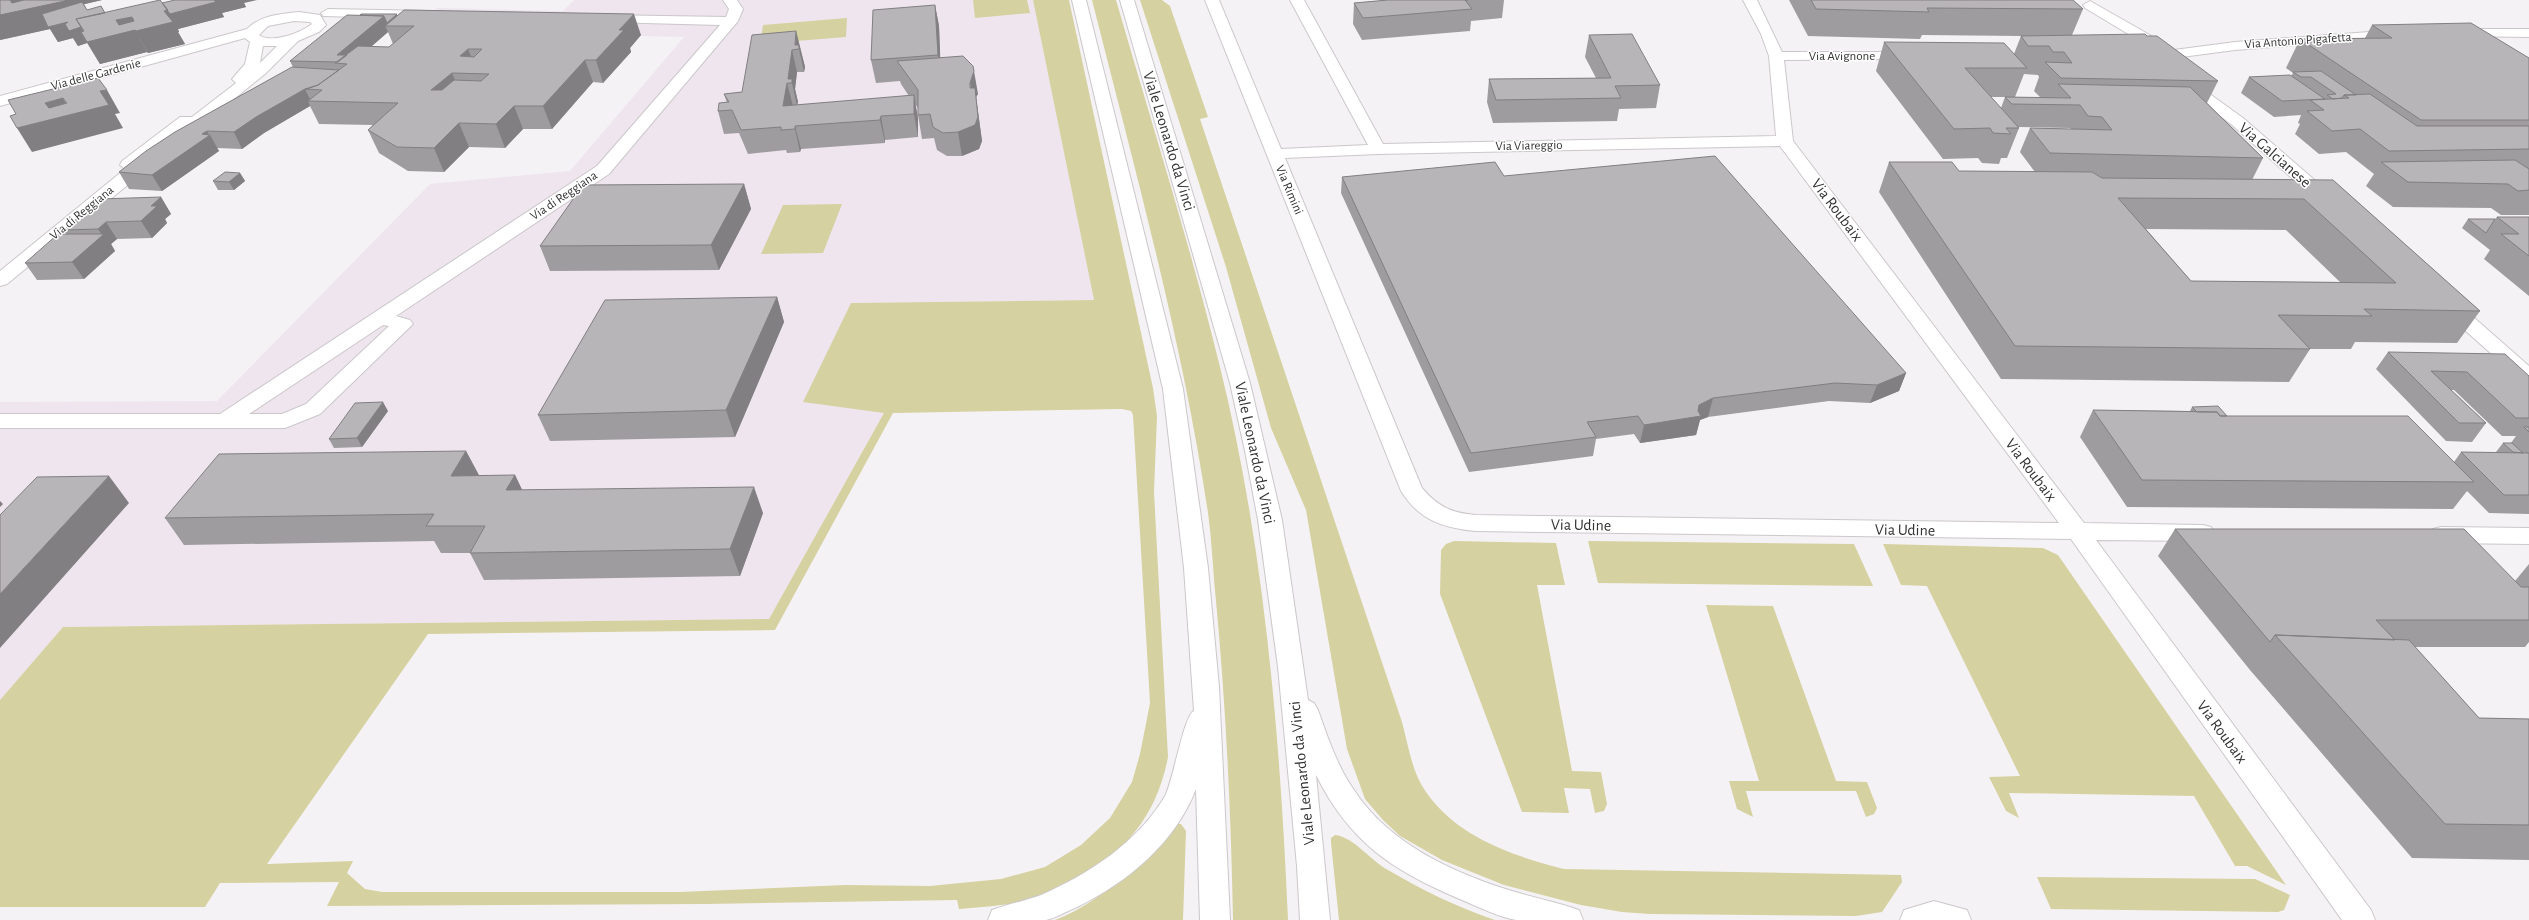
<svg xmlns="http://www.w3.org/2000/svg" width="2529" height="920" font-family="'Alegreya Sans',sans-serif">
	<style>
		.built { fill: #eee5ee }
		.green { fill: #d6d1a0; fill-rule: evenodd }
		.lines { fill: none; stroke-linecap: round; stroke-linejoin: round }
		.minor-casing { stroke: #cbc7ca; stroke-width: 2 }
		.highway-casing { stroke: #cbc7ca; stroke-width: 2 }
		.minor { fill: #fff; fill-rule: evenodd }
		.highway { fill: #fff; fill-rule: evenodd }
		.wall { fill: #9e9c9e; fill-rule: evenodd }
		.shaded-wall { fill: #817f81 }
		.building { fill: #b8b5b8; stroke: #817f81; fill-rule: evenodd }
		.labels { text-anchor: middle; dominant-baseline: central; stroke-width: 3; stroke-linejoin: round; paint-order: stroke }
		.far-street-label { font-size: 13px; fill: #343334; stroke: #fff }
		.street-label { font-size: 16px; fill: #343334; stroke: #fff }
	</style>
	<rect width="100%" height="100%" fill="#f5f2f5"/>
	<path class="built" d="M574 0H1033L1094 300 851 303 884 413 769 619 63 627 0 700V402L217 401 430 184 570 171 684 37 413 31 437 8 563 11Z"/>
	<path class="green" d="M973 0H1027L1030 13 975 18Z
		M1033 0H1069L1153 388 1157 416 1154 492 1168 757C1157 815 1126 852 1075 881 1067 885 1058 892 1049 895 1020 905 989 906 959 909L957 900 707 904 327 906 339 882 220 883 205 907H0V700L63 627 769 619 884 413 803 402 851 303 1094 300ZM1122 409 1131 411 1133 415 1150 703 1140 754 1132 782 1110 818 1081 845 1045 867 1001 879 930 886 845 885 679 892H382L365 889 347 873 353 861 267 864 428 634 775 630 893 413Z
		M1092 0H1116C1151 121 1189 241 1219 363 1264 543 1280 735 1288 920H1233C1231 814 1226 707 1216 601 1213 572 1212 542 1208 513 1182 339 1135 170 1092 0Z
		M1140 0H1162L1170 6 1208 117 1200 119 1402 722C1408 744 1412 773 1426 792 1457 837 1513 856 1564 869L1901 875 1902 882 1882 912 1856 916 1650 914 1622 912 1581 905 1504 885 1442 860 1400 836 1383 820 1365 799 1347 749 1306 510 1271 428 1226 267Z
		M847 18 846 37 760 44 763 25Z
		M842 204 823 253 761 254 783 205Z
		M1454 541 1556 543 1565 585H1537L1572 771 1601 772 1607 804 1604 811 1595 813 1590 789 1564 788 1569 813 1522 812 1440 594 1441 550 1446 544Z
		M1588 541 1854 544 1873 586 1598 583Z
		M1883 544 2043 548 2058 555 2286 885 2247 866H2235L2194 796 2009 793 2019 818 2006 811 1989 777 2020 776 1927 586 1901 585Z
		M1706 605 1773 606 1836 781 1867 782 1877 808 1874 814 1866 817 1856 791H1746L1753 817 1737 809 1729 781H1759Z
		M1175 824H1181L1186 831 1183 920H1055C1105 901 1138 862 1175 824Z
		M1335 835C1354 837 1371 861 1388 870 1422 890 1457 907 1495 920H1339L1331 843V838Z
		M2037 877 2255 879 2290 895 2284 910 2278 912 2051 909Z"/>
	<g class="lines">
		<g class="minor-casing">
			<path id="minor" d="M723 0H737L743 9 738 21 609 174 396 316 410 320 413 324 320 414 285 428H0V414H220L597 166 720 25 606 22 601 21 599 18 601 15 726 17 729 9ZM383 325 389 326 306 404 282 414H249Z
				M1205 0H1219L1281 149 1368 145 1290 0H1304L1383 144 1776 136 1769 56 1761 34 1743 0H1757L1782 52H1916L1918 55 1916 58 1911 59 1784 60 1793 141 2084 523 2203 525 2211 527 2215 533 2211 539 2203 541 2096 540 2371 910 2375 920H2342L2071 539 1476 531C1443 528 1419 520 1401 491ZM1780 146 2059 523 1476 515C1452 513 1438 507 1422 488L1285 158 1378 154Z
				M2090 1 2155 38 2157 41 2155 44H2145L2085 8 2083 5Z
				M328 9 430 11 437 15 430 19 323 16 321 13Z
				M299 12 320 15 326 25 319 32 298 41 265 74 184 139H172L149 157 154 161 152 165 7 284 0 286V271L125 169 120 165 122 161 180 117H192L236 83 232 79 245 64 250 42 245 38 0 106V96L247 29C260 15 282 14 299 12ZM294 21 310 22 312 24C300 33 272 44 259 35L268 26ZM263 46H277L260 63Z
				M2458 29H2529V37L2453 36 2451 33Z
				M2396 30 2401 31 2403 34 2401 37 2235 50 2174 58 2167 54 2174 50 2235 42Z
				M2184 77 2189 79 2243 118 2333 196 2336 200 2333 204H2321L2231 124 2179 85 2176 82 2179 79Z
				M2448 299 2455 301 2529 366V383L2522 381 2441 309 2438 305 2441 301Z
				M2441 527 2529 528V544L2441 543 2433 541 2429 535 2433 529Z
				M1934 901 1967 910 1971 920H1900L1904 910Z"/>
		</g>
		<g class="highway-casing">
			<path id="highway" d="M1072 0H1086L1183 389 1208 568 1219 687 1230 920H1200L1196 789C1175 843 1128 882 1077 907 1067 911 1056 918 1046 920 1028 920 1006 920 988 920L992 910C1008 904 1025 901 1041 895 1089 874 1138 842 1165 796 1173 782 1184 714 1194 711L1184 568 1163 389Z
				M1120 0H1134L1250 383 1282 520 1308 700 1314 703 1318 710C1328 738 1337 766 1354 790 1388 843 1453 873 1512 891 1534 898 1557 902 1579 910L1583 920C1562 920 1537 920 1516 920 1498 917 1479 907 1462 900 1393 871 1350 843 1316 775L1330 920H1300L1297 866 1278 667 1258 520 1245 451 1230 383Z"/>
		</g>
		<use href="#minor" class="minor"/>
		<use href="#highway" class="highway"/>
	</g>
	<path class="wall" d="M0 0H102L84 4 87 10 105 13 162 3H244L246 7 222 13 224 17 178 29 179 32H178L185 44 148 53 147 52 100 64 87 43 78 46 73 38 58 42 50 29 0 40Z
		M1388 0H1504L1502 18 1471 21 1470 31 1362 40 1353 24 1354 3Z
		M1789 0H2073L2083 9 2072 35 2147 36 2218 81 2207 103 2263 158 2252 180H2333L2480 311 2457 343 2355 342 2351 349H2310L2289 382 2001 379 1879 192 1889 162 1959 171 2035 172 2020 152 2030 128 2071 129 2070 128 2018 127 2019 128 2007 158H2001L1999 164 1982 163 1978 158 1943 159 1876 71 1884 42 2014 54 2021 36 1922 35 1920 39 1808 36ZM2024 74 2038 75 2039 77 2034 91 2040 97H2015ZM1991 97H2005L2001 108ZM2146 229 2286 230 2340 282 2191 281Z
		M935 5 939 26 940 58 978 94 976 97 982 141 979 149 962 156H947L937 150 934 138 922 139 918 115V108L915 104 918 118V137L885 140V143L801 149 800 152 787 153 786 150 748 154 739 133 724 134 718 111 727 103 724 94 742 92 796 31 805 67 804 72H797L795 89 798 102 797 105 909 96 901 84 900 81 876 83 871 60Z
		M397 14V16L641 35 630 48 631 52 603 83 593 82 552 129H523L505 148 469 147 444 172 408 171 379 153 368 130 373 125 319 124 310 106 264 133 242 149 217 148 219 151 162 191 129 189 119 172 293 67 290 61ZM388 32 393 44 389 47H371Z
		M2372 25 2529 58V215H2501L2491 208 2393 207 2366 186 2374 174 2346 152 2319 154 2295 134 2300 124 2298 123 2301 115 2274 117 2241 93 2249 77 2291 76 2293 73 2286 68 2300 39 2365 38Z
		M1589 35 1660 85 1656 108 1619 109 1617 121 1493 123 1487 102 1489 79 1596 78 1585 57Z
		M240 173 245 181 234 190H218L213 181Z
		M1504 176 1906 373 1899 391 1870 403 1829 401 1708 417 1700 420 1696 435 1640 443 1634 434 1596 439 1593 456 1469 472 1341 193 1342 177Z
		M744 184 751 209 719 270 550 271 540 246Z
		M161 197 171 214 165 219 167 223 152 238 117 239 111 244 115 251 84 279 37 280 25 263 66 234 64 230Z
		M2497 217H2529V296L2484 259 2490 250 2462 228 2468 219H2495Z
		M777 297 784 322 735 437 550 441 538 415Z
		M2388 352 2529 376V514L2489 513 2467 491 2453 509 2127 507 2080 437 2093 410 2190 411 2192 407 2227 416 2454 462 2461 452H2496L2503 443H2511L2516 436H2502L2454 390H2451L2486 423 2472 442 2446 441 2376 369Z
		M388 411 362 447 334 448 329 439Z
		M466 451 479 476 515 475 522 490 763 513 740 576 484 580 470 553H441L434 541 184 545 165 518Z
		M2175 529 2515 581 2529 564V642L2525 647H2415L2479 718 2529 719V860L2412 858 2250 670 2158 556Z"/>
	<path class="shaded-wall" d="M10 0H102L73 7 81 27 89 41 116 20 160 8 214 0H257L244 3 246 7 222 13 224 17 178 29 179 32H178L185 44 148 53 135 30 147 52 100 64 81 32 87 43 78 46 73 38 58 42 50 29 0 40V15Z
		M935 5 939 26 941 77 938 55Z
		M397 14 400 22 388 26 387 23Z
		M634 14 641 35 630 48 631 52 603 83 596 60 619 30Z
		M384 16 388 26H385L388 32 352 63 347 64 337 55Z
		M796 31 805 67 804 72 799 49 795 45Z
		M468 49 477 71 460 56Z
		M792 50 797 72 795 89 798 102 797 106 792 83 788 79Z
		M585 60 593 82 552 129 543 106Z
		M974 71 978 94 976 97 982 141 979 149 962 156 958 132 973 106 970 83Z
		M452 73 461 95 431 90Z
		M787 83 793 106 789 129 783 106Z
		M305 89 311 101H308L310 106 264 133 242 149 234 132 256 117Z
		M107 90 120 113 115 114 123 128 32 152 17 128 45 103 63 98 73 114 100 91Z
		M914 95 918 118V137L914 114Z
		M514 106 523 129 505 148 496 124Z
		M881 116 885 140V143L880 120Z
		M459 123 469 147 444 172 434 148Z
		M795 126 801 149 800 152 795 129Z
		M207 131 209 135H210L219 151 162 191 152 175 202 134Z
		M240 173 245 181 234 190 229 182Z
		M744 184 751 209 719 270 711 245Z
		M161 197 171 214 165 219 167 223 152 238 141 221 151 206Z
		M106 222 117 239 111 244 115 251 84 279 72 262 102 235 98 229Z
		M777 297 784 322 735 437 726 410Z
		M1906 373 1899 391 1870 403 1877 385Z
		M1713 398 1708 417 1700 420 1696 435 1640 443 1644 425 1699 405Z
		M383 402 388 411 362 447 357 438Z
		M466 451 480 477 451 476Z
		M515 475 528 502 506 490Z
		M109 476 129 503 0 648V594Z
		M754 487 763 513 740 576 730 549Z
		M0 501 3 504 0 507Z"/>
	<path class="building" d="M0 0H10L12 3 24 0H65V1L0 15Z
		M160 0 168 10 164 11 173 22 136 31 135 30 87 42 81 32 84 31 76 19ZM132 17 134 21 119 25 116 20Z
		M175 0H214L216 2 170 14 162 3Z
		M1388 0H1468H1465L1472 9 1363 18 1354 3Z
		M1811 0H2073L2083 9 1927 8 1929 12 1816 9Z
		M82 2 87 10 101 6 105 13 76 19 81 27 69 31 65 24 68 22 48 27 42 14Z
		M935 5 938 55 871 60 873 10Z
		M404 10 634 14 619 30H624L596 60H585L543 106H514L496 124 459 123 434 148 397 147 368 130 398 103 308 101 322 90 305 89 318 85 347 64 335 63 358 46 389 47 414 26H385ZM468 49H482L474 57 460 56ZM452 73 489 74 481 81 454 80 442 90H431Z
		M361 14H397L387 23 384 16 360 15Z
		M347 15 384 16 337 55H347L338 62 290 61Z
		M2471 23 2529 58V120H2421L2300 39 2392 38 2372 25Z
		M796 31 795 45H799V49L792 50 788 79H792V83H787L783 106 914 95V114L881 116 880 120 795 126V129L781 130V127L741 130 732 110 718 111 719 103 729 102 724 94 742 92 752 35Z
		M1632 34 1660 85 1615 86 1621 98 1496 100 1489 79 1611 78 1589 35Z
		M2145 34 2147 36H2157L2218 81 2061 78 2045 62 2072 63 2064 52H2053L2049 46H2028L2021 36Z
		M1884 42 2004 43 2027 68H1965L2019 128H2006L2011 134 1993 133 1990 128 1954 129Z
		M963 56 973 66 974 71 970 83V88H975L978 117 975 125 958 132 943 133 933 127 930 114 918 115V90L897 61Z
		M292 67 339 70 318 85 307 89H305L256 117 234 132 207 131 202 134 210 135 152 175 119 172 146 151 175 132Z
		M2321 71 2356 95H2344L2342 98 2333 99 2327 95 2336 94 2311 77H2301L2293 72Z
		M2290 75 2325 99 2282 101 2249 77Z
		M98 78 107 90 100 91 109 105 17 128 10 116 16 114 8 100ZM63 98 67 103 49 108 45 103Z
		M2058 84 2190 87 2263 158 2050 153 2030 128 2112 130 2102 117 2088 116 2080 105 2012 104 2005 97 2071 98Z
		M2370 94 2417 126H2529V149L2389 151 2360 129 2332 131 2307 111 2324 110 2310 100 2349 98 2344 95Z
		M1715 156 1906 373 1877 385 1835 383 1713 398 1699 405 1698 411 1701 416 1644 425 1638 416 1587 422 1596 437 1471 453 1342 177 1495 162 1504 176Z
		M2515 160 2529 169V190L2518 191 2508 184 2408 182 2381 162Z
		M1889 162H1952L1959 171 2092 172 2102 178 2333 180 2480 311 2364 309 2372 316 2278 315 2310 349 2015 346ZM2118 198 2304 199 2396 283 2191 281Z
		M225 172 240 173 229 182 213 181Z
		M744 184 711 245 540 246 583 185Z
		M161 197 151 206H157L141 221 106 222 98 229 64 230 99 199Z
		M2497 217H2529V256L2501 234H2519Z
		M2468 219H2495L2486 233Z
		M58 234H104L72 262 25 263Z
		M777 297 726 410 538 415 605 300Z
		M2388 352 2505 354 2529 376V418H2516L2467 372 2431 371 2486 423H2459Z
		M383 402 357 438 329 439 355 403Z
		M2218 406 2227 416H2220L2217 412H2197L2192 407Z
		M2093 410 2217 412 2220 416H2408L2474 482 2142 480Z
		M2524 427H2529V432Z
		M2503 443H2512L2523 453 2513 452Z
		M466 451 451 476 515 475 506 490 754 487 730 549 470 553 485 526H426L434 514 165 518 219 454Z
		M2461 452 2529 453V495H2504Z
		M109 476 0 594V515L37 477Z
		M2175 529H2464L2521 587H2529V620H2376L2395 640 2275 635 2270 642Z
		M2275 635 2409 640 2479 718 2529 719V825L2445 824Z"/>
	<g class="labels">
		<g class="far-street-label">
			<text transform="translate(2298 41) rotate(-4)">Via Antonio Pigafetta</text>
			<text x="1842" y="56">Via Avignone</text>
			<text transform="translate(96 75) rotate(-15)">Via delle Gardenie</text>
			<text transform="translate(1529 146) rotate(-1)">Via Viareggio</text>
			<text transform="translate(1289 190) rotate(67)">Via Rimini</text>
			<text transform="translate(564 196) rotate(-34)">Via di Reggiana</text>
			<text transform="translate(82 213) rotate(-39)">Via di Reggiana</text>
		</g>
		<g class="street-label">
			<text transform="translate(1169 141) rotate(73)">Viale Leonardo da Vinci</text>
			<text transform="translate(2275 155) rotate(41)">Via Galcianese</text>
			<text transform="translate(1837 210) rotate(53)">Via Roubaix</text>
			<text transform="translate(1255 453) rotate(78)">Viale Leonardo da Vinci</text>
			<text transform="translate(2031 470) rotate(53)">Via Roubaix</text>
			<text transform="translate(1581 525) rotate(1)">Via Udine</text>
			<text transform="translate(1905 530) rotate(1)">Via Udine</text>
			<text transform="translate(2222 732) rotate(54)">Via Roubaix</text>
			<text transform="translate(1302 773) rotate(-96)">Viale Leonardo da Vinci</text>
		</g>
	</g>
</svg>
